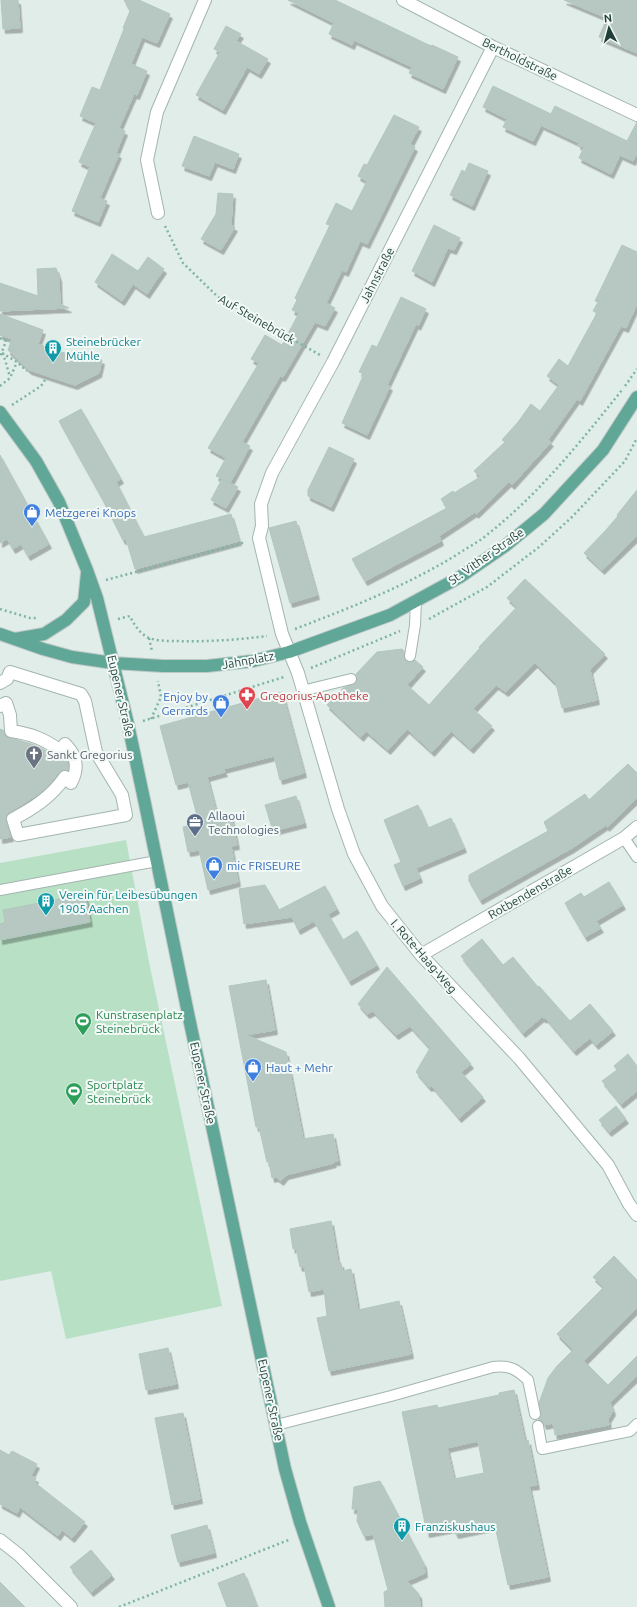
<svg xmlns="http://www.w3.org/2000/svg" width="637" height="1607" font-family="Ubuntu,sans-serif">
	<style>
		.green { fill: #b7e0c4 }
		.building { fill: #b6c8c1; stroke: #b2c7bf; fill-rule: evenodd; filter: url(#shadow) }
		.lines { fill: none; stroke-linecap: round; stroke-linejoin: round }
		.service-casing { stroke: #a3b5b0; stroke-width: 12 }
		.pedestrian-casing { stroke: #a3b5b0; stroke-width: 14 }
		.minor-casing { stroke: #a3b5b0; stroke-width: 14 }
		.primary-casing { stroke: #c0c9c7; stroke-width: 14 }
		.path { stroke: #7eb4a5; stroke-width: 2.5; stroke-dasharray: 2 3; stroke-linecap: butt }
		.service { stroke: #fff; stroke-width: 10 }
		.pedestrian { stroke: #fff; stroke-width: 12 }
		.minor { stroke: #fff; stroke-width: 12 }
		.primary { stroke: #61a798; stroke-width: 12 }
		.labels { text-anchor: middle; dominant-baseline: central; stroke-width: 4; stroke-linejoin: round; paint-order: stroke }
		.street-label { font-size: 12px; fill: #1f3f38; stroke: #f2f9f6 }
		.culture-label { font-size: 12px; fill: #0d838f; stroke: #f2f9f6; text-anchor: start }
		.shop-label { font-size: 12px; fill: #366cbe; stroke: #f2f9f6; text-anchor: start }
		.health-label { font-size: 12px; fill: #be3a42; stroke: #f2f9f6; text-anchor: start }
		.worship-label { font-size: 12px; fill: #5b616d; stroke: #f2f9f6; text-anchor: start }
		.service-label { font-size: 12px; fill: #4e5e75; stroke: #f2f9f6; text-anchor: start }
		.leisure-label { font-size: 12px; fill: #27864d; stroke: #f2f9f6; text-anchor: start }
	</style>
	<defs>
		<filter id="shadow"><feDropShadow dx="2.5" dy="4.5" stdDeviation="0" flood-color="#0004"/></filter>
	</defs>
	<rect width="100%" height="100%" fill="#e1ede8"/>
	<path class="green" d="M126 840 149 962 222 1306 66 1339 51 1271 0 1281V863Z"/>
	<path class="building" d="M1 0H18L20 28 3 29Z
		M124 0H139L170 14 157 43 142 37 131 64 147 71 137 95 134 94 119 128 125 131 116 153 119 154 100 198 107 201 98 222 72 211 90 167 79 162 96 123 80 116 92 87 100 90 124 29 123 28 130 11Z
		M288 0H335L431 46 432 45 458 57 443 89 409 73 412 67 354 40 352 45 329 34 334 23Z
		M564 0H637V53L599 37 607 18Z
		M226 26 241 34 236 41 268 59 259 74 247 67 223 110 196 95 220 52 214 49Z
		M493 86 551 114 555 106 627 141 637 122V153L633 161 620 155 611 174 579 158 584 147 578 145 579 143 541 125 533 141 503 127 507 119 483 107Z
		M394 115 419 127 410 144 415 147 367 244 360 241 346 272 342 270 326 303 335 308 325 326 315 322 283 377 280 376 242 442 250 446 230 483 216 476 226 458 208 448 259 363 251 359 265 335 282 345 299 313 292 310 297 300 295 298 330 225 326 224 336 203 352 211 367 181 358 176 364 164 367 165Z
		M194 136 239 154 233 169 215 162 209 176 182 166Z
		M469 163 488 171 472 206 450 195 462 170 465 172Z
		M218 193 233 194 231 225 235 227 221 250 201 239 216 214Z
		M434 225 460 238 454 250 448 248 432 282 412 271Z
		M622 245 637 252V304L626 328 621 326 580 401 577 399 548 440 551 442 512 485 509 482 476 514 475 512 439 536 441 541 365 581 352 559 447 508 441 499 453 491 454 493 480 477 474 471 505 442 502 440 518 422 531 404 540 411 559 385 547 376 559 359 568 366 597 313 593 311 598 302 595 301Z
		M112 254 138 271 148 257 164 269 147 294 133 284 122 301 95 282Z
		M56 268 59 277 60 304 69 308 0 311V283L38 296 37 269Z
		M401 297 426 309 418 326 416 324 387 385 390 386 367 435 342 423 364 374 359 372 372 345 377 347Z
		M0 314 43 330 38 344 85 360 87 355 102 360 99 373 75 385 29 370 8 350 12 339 0 335Z
		M81 409 121 479 116 482 144 537 231 514 239 541 135 569 126 539 123 540 103 500 59 421Z
		M329 447 354 459 331 507 308 496V490Z
		M0 455 49 544 28 556 21 544 13 549 7 539 0 543Z
		M222 479 238 487 226 508 211 500Z
		M637 490V536L602 570 584 553 606 530 618 516 617 515Z
		M296 521 317 595 290 603 269 528Z
		M525 579 605 654 590 670 597 700 562 708 556 684 535 663 506 692 496 685 473 709 492 726 471 749 451 731 432 752 407 729 388 750 366 731 361 737 327 705 343 688 356 683 357 678 356 674 377 652 402 649 404 651V658L406 661 409 662 415 660 423 667 407 685 429 705 469 660 480 648 479 647 517 607 507 598Z
		M282 692 304 773 280 780 274 756 223 769 225 772 207 777 218 819 231 816 237 845 231 846 238 882 208 890 199 850 188 852 183 827 199 823 188 782 176 785 160 726Z
		M0 729 3 730 7 737 35 745 60 758 66 757 68 766V770H63L59 772 49 785 37 795 7 814 6 821 11 837 0 839Z
		M628 764 637 773V798L607 827 606 825 572 848 480 900 469 881V875L548 831 544 822 585 794 589 800Z
		M296 796 304 823 273 831 265 805Z
		M418 805 428 828 451 818 464 848 416 868 420 878 403 886 394 865 401 862 384 820Z
		M609 882 623 905 596 921 601 928 585 937 565 903 581 893 584 897Z
		M265 885 279 910 325 886 337 909 328 914 343 940 357 931 377 965 349 981 314 921 298 930 292 917 244 924 239 889Z
		M85 894 90 922 0 940V924L5 922 3 910Z
		M482 939 503 965 513 957 538 987 539 986 570 1021 590 1004 613 1031 596 1045 590 1038 574 1051 545 1017 544 1019 542 1017 523 1033 461 956Z
		M387 967 471 1064 461 1072 483 1097 459 1118 432 1086 429 1087 416 1072 430 1048 410 1026 396 1035 373 1011 367 1014 358 1004Z
		M266 980 275 1030 246 1035 286 1052 303 1139 333 1134 338 1161H333L334 1163 286 1175 281 1181 276 1177 272 1178 269 1162H267L259 1127H256L229 986Z
		M628 1054 637 1066V1091L621 1104 602 1081 617 1070 614 1066Z
		M616 1106 626 1119 609 1132 599 1120Z
		M331 1221 338 1263H341L342 1271 351 1269 358 1310 399 1301 411 1354 329 1371 317 1318 327 1316 324 1289 309 1292 304 1266 300 1267 296 1248 293 1249 290 1229Z
		M614 1256 637 1280V1308L584 1361 608 1385 637 1356V1376L610 1402 613 1411 608 1419 609 1425 555 1435 553 1423 544 1425 543 1422 538 1420 541 1416 539 1403 548 1378 557 1366 573 1350 557 1334 604 1287 593 1277Z
		M168 1348 176 1384 146 1390 139 1354Z
		M514 1390 526 1446 528 1440 537 1485 529 1486 548 1577 508 1585 495 1526 456 1534 453 1528 427 1533 402 1412 437 1405 438 1408 499 1395V1393ZM478 1441 484 1473 454 1479 447 1448Z
		M183 1413 200 1499 172 1505 155 1418Z
		M0 1450 9 1455 12 1451 37 1464 31 1476 36 1478 34 1482 85 1522 72 1538 62 1530 58 1536 20 1507 17 1513 0 1504Z
		M380 1481 424 1564 425 1573 407 1581 419 1594 420 1607H385L384 1592 388 1590 373 1534 364 1536 357 1521 358 1509H352L354 1487Z
		M207 1525 214 1553 178 1562 171 1535Z
		M91 1550 112 1575 91 1592 70 1567Z
		M244 1573 257 1607H227L218 1583Z
		M0 1582 25 1607H0Z"/>
	<g class="lines">
		<g class="service-casing">
			<path id="service" d="M410 656 415 625 416 600
				M302 691 351 679
				M624 838 637 857
				M0 890 157 861
				M276 1425 391 1396 493 1367C510 1365 516 1369 528 1380L535 1414
				M538 1426 542 1449 630 1431 637 1424"/>
		</g>
		<g class="pedestrian-casing">
			<path id="pedestrian" d="M0 683 7 679 10 672 81 694 85 701 96 752 122 795 126 815 18 835 13 819C34 808 51 797 65 777L71 783C79 768 77 756 65 744L61 751C44 739 32 734 11 731L10 715 6 703 0 706"/>
		</g>
		<g class="minor-casing">
			<path id="minor" d="M403 0 493 47 637 115
				M493 47 333 362 272 473 261 504 262 526 259 538 282 634 298 673 338 809 354 854 382 906 421 955 519 1058 608 1165 629 1204 637 1215
				M158 213 147 160 157 112 205 0
				M421 955 624 838 637 827
				M0 1540 19 1555 71 1607"/>
		</g>
		<g class="primary-casing">
			<path id="primary" d="M0 412 36 461 59 502 87 570 97 598 128 724 145 804 189 1018 285 1469 300 1522 329 1607
				M0 634 43 649 72 657 113 663 163 666H207L253 661 289 652 390 615 460 577 505 546 544 514 603 450 637 397
				M15 639 44 634 66 620 84 602 87 573"/>
		</g>
		<path class="path" d="M165 226 183 263 218 297 320 355
			M0 338 6 341 0 357
			M2 353 17 362 27 371
			M3 353 10 377
			M0 386 10 378 17 362
			M625 386 637 369
			M12 405 41 386 45 380
			M106 580 246 542
			M0 609 30 618H38
			M118 619 130 616C134 625 139 632 147 637 155 641 167 641 175 641 206 642 236 640 267 636
			M429 619 487 587 539 547 572 517 625 461 637 438
			M295 629C352 607 406 586 458 554 468 547 479 542 488 534 540 493 581 441 622 390
			M149 638 152 651
			M311 668 400 631
			M151 719 161 697 158 681
			M143 721 284 677
			M119 1607 291 1539"/>
		<use href="#service" class="service"/>
		<use href="#pedestrian" class="pedestrian"/>
		<use href="#minor" class="minor"/>
		<use href="#primary" class="primary"/>
	</g>
	<defs>
		<g id="building-pin" transform="scale(0.9)"><path d="M0 17L-7.5 6A9.5 9.5 0 1 1 7.5 6Z" fill="#0f9aa8" stroke="#f2f9f6"/><path d="M-4-6H4V6H1V3H-1V6H-4ZM-2.5-4.3h1.7v1.8h-1.7ZM.8-4.3h1.7v1.8H.8ZM-2.5-1h1.7V.8h-1.7ZM.8-1h1.7V.8H.8Z" fill="#fff"/></g>
		<g id="shop-pin" transform="scale(0.9)"><path d="M0 17L-7.5 6A9.5 9.5 0 1 1 7.5 6Z" fill="#3f7fe0" stroke="#f2f9f6"/><path d="M-5-2.5h2.3a2.7 3.5 0 0 1 5.4 0H5L5.5 6h-11ZM-1.5-2.5h3a1.5 2.3 0 0 0-3 0Z" fill="#fff"/></g>
		<g id="pharmacy-pin" transform="scale(0.9)"><path d="M0 17L-7.5 6A9.5 9.5 0 1 1 7.5 6Z" fill="#e0444e" stroke="#f2f9f6"/><path d="M-2-6h4v4h4v4h-4v4h-4v-4h-4v-4h4Z" fill="#fff"/></g>
		<g id="church-pin" transform="scale(0.9)"><path d="M0 17L-7.5 6A9.5 9.5 0 1 1 7.5 6Z" fill="#6b7280" stroke="#f2f9f6"/><path d="M-1.2-6h2.4v3.5h3.3v2.4h-3.3V6h-2.4V-.1h-3.3v-2.4h3.3Z" fill="#fff"/></g>
		<g id="office-pin" transform="scale(0.9)"><path d="M0 17L-7.5 6A9.5 9.5 0 1 1 7.5 6Z" fill="#5c6f8a" stroke="#f2f9f6"/><path d="M-6-3h4V-5.5h4V-3h4V5H-6ZM-1-4.5V-3h2v-1.5ZM-6 0V1H6V0Z" fill="#fff"/></g>
		<g id="stadium-pin" transform="scale(0.9)"><path d="M0 17L-7.5 6A9.5 9.5 0 1 1 7.5 6Z" fill="#2e9e5b" stroke="#f2f9f6"/><path d="M0-5a6.5 5 0 1 0 0 10a6.5 5 0 1 0 0-10ZM-3.5-1.8h7v3.6h-7Z" fill="#fff"/></g>
	</defs>
	<g fill-rule="evenodd">
		<use href="#building-pin" x="53" y="348"/>
		<use href="#shop-pin" x="32" y="512"/>
		<use href="#pharmacy-pin" x="247" y="695"/>
		<use href="#shop-pin" x="221" y="703"/>
		<use href="#church-pin" x="34" y="754"/>
		<use href="#office-pin" x="195" y="822"/>
		<use href="#shop-pin" x="214" y="865"/>
		<use href="#building-pin" x="46" y="901"/>
		<use href="#stadium-pin" x="83" y="1021"/>
		<use href="#shop-pin" x="253" y="1067"/>
		<use href="#stadium-pin" x="74" y="1091"/>
		<use href="#building-pin" x="402" y="1526"/>
	</g>
	<g class="labels">
		<g class="street-label">
			<text transform="translate(520 59) rotate(26)">Bertholdstraße</text>
			<text transform="translate(377 275) rotate(-63)">Jahnstraße</text>
			<text transform="translate(257 319) rotate(30)">Auf Steinebrück</text>
			<text transform="translate(486 556) rotate(-35)">St. Vither Straße</text>
			<text transform="translate(248 660) rotate(-10)">Jahnplatz</text>
			<text transform="translate(121 696) rotate(77)">Eupener Straße</text>
			<text transform="translate(530 892) rotate(-30)">Rotbendenstraße</text>
			<text transform="translate(424 956) rotate(49)">I. Rote-Haag-Weg</text>
			<text transform="translate(203 1083) rotate(78)">Eupener Straße</text>
			<text transform="translate(271 1400) rotate(78)">Eupener Straße</text>
		</g>
		<g class="culture-label">
			<text x="66" y="341">Steinebrücker<tspan x="66" dy="14">Mühle</tspan></text>
			<text x="59" y="894">Verein für Leibesübungen<tspan x="59" dy="14">1905 Aachen</tspan></text>
			<text x="415" y="1526">Franziskushaus</text>
		</g>
		<g class="shop-label">
			<text x="45" y="512">Metzgerei Knops</text>
			<text x="208" y="696" text-anchor="end">Enjoy by<tspan x="208" dy="14">Gerrards</tspan></text>
			<text x="227" y="865">mic FRISEURE</text>
			<text x="266" y="1067">Haut + Mehr</text>
		</g>
		<g class="health-label">
			<text x="260" y="695">Gregorius-Apotheke</text>
		</g>
		<g class="worship-label">
			<text x="47" y="754">Sankt Gregorius</text>
		</g>
		<g class="service-label">
			<text x="208" y="815">Allaoui<tspan x="208" dy="14">Technologies</tspan></text>
		</g>
		<g class="leisure-label">
			<text x="96" y="1014">Kunstrasenplatz<tspan x="96" dy="14">Steinebrück</tspan></text>
			<text x="87" y="1084">Sportplatz<tspan x="87" dy="14">Steinebrück</tspan></text>
		</g>
	</g>
	<g transform="translate(609 28) rotate(354)" stroke="#f2f9f6" stroke-width="3" paint-order="stroke">
	<path d="M0-3L7 15L0 10L-7 15Z" fill="#1f3f38"/>
	<text y="-6" font-size="11" font-weight="bold" text-anchor="middle" fill="#1f3f38">N</text>
	</g>
</svg>
